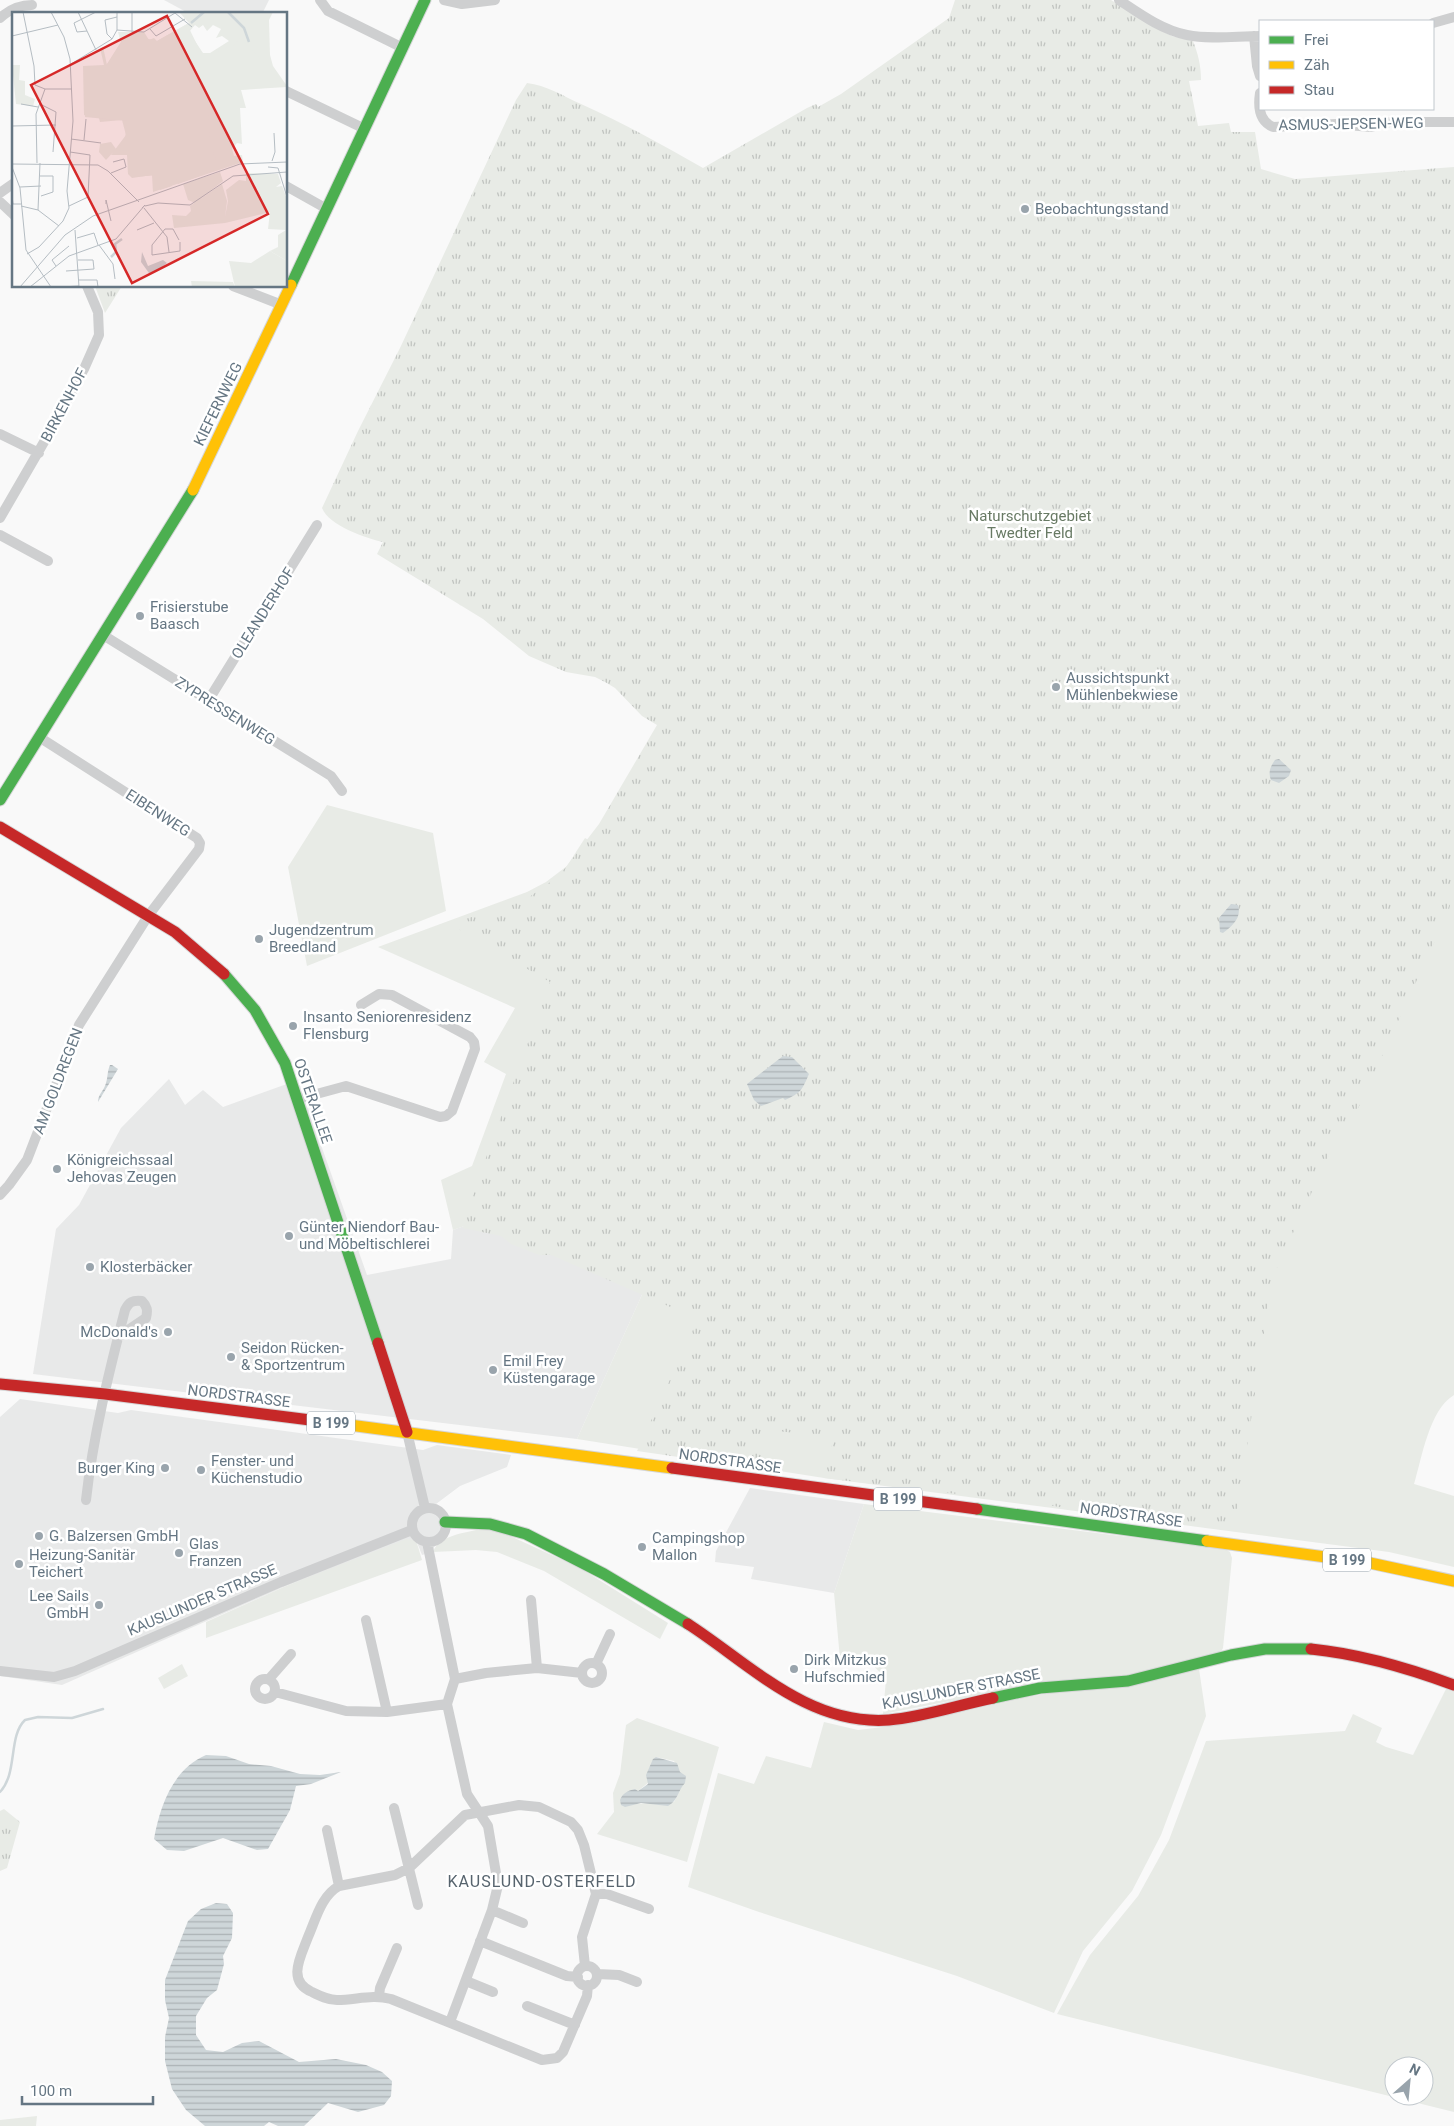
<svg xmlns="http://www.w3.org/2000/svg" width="1454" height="2126" font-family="Roboto,sans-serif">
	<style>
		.built { fill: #e8e9e9 }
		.grass { fill: #e8ebe6; fill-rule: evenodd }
		.park { fill: url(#park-tufts) }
		.water { fill: url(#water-rules) }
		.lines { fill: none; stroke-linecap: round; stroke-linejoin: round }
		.stream { stroke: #ced6d9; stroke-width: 2.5 }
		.fast-casing { stroke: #d5d6d7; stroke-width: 13 }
		.slow-casing { stroke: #d5d6d7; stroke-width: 13 }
		.jam-casing { stroke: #d5d6d7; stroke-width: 13 }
		.street { stroke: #cecfd0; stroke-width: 10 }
		.fast { stroke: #4caf50; stroke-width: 11 }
		.slow { stroke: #ffc107; stroke-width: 11 }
		.jam { stroke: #c62828; stroke-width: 11 }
		.poi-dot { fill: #99a4ac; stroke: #fff; stroke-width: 2 }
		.labels { text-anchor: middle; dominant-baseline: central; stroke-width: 5; stroke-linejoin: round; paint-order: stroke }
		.shield { fill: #fff; stroke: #939fa8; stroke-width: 1 }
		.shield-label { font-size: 14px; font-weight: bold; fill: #657683 }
		.street-label { font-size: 15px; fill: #657683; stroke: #fff }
		.poi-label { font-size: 15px; fill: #657683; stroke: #fff; text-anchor: start }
		.park-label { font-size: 15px; fill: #687a64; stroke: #fff }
		.neighbourhood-label { font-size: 16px; letter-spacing: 1px; fill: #57646e; stroke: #fff }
		.inset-river { fill: none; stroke: #ced6d9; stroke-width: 2.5 }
		.inset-road { fill: none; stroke: #b5bdc3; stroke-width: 1 }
		.view { fill: #d62828; fill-opacity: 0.15; stroke: #d62828; stroke-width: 2.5 }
		.inset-edge { fill: none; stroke: #657683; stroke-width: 2.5 }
	</style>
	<defs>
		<pattern id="park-tufts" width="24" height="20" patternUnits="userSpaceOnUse" patternTransform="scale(1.25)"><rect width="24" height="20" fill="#e8ebe6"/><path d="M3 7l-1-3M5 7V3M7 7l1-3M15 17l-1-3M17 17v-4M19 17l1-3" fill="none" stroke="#c0c3c0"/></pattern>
		<pattern id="water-rules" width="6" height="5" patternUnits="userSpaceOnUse" patternTransform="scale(1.25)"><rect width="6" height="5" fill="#ced6d9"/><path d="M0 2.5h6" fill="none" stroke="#abb2b5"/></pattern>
	</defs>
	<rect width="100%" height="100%" fill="#f9f9f9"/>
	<path class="built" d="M164 0H269L262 14H190Z
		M169 1079 185 1105 203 1090 223 1107 298 1080 367 1275 451 1259 453 1230 472 1223 645 1288 577 1439 33 1374 56 1229 79 1205 121 1128Z
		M20 1399 118 1413 131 1410 423 1450 437 1445 511 1455 507 1467 460 1486 436 1504 449 1516 447 1538 434 1547 433 1552 422 1555 416 1540 286 1586 62 1685 0 1676V1417Z
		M750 1488 864 1504 834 1593 751 1579 754 1567 715 1562 716 1551Z"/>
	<path class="grass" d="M327 805 433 833 446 911 307 966 288 867Z
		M1454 833V1395C1429 1410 1422 1458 1414 1484L1454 1496V1567L1389 1552 824 1478 577 1439 645 1288 473 1223 453 1230 441 1180 472 1166 506 1074 484 1062 515 1008 378 947 527 892 546 882 567 866 585 838 875 993Z
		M864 1504 1225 1549 1230 1552 1232 1558 1223 1648 1219 1655 1130 1675 997 1692 883 1714 886 1679 870 1662 840 1659 834 1593Z
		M480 1529 499 1531 580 1568 668 1623 660 1639 544 1571 497 1552 476 1550 433 1552C439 1535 465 1533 480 1529Z
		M406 1539 416 1540 422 1560 206 1638V1622L286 1586Z
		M182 1664 188 1676 164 1689 158 1678Z
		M1199 1669 1206 1716 1161 1835 1132 1891 1083 1951 1054 2013 957 1976 759 1912 688 1887 718 1773 754 1784 766 1756 811 1768 824 1722 858 1730 883 1727 1002 1701Z
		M1447 1687 1454 1691V2112L1057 2014 1090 1955 1138 1896 1169 1840 1206 1741 1345 1731 1353 1714 1382 1728 1376 1742 1386 1747 1413 1755ZM1394 2066H1424V2096H1394Z
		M637 1718 719 1747 687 1862 597 1834 614 1812 613 1793 620 1774 626 1725ZM656 1757 674 1761C684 1776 683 1785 674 1802L633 1804 638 1791 649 1782Z
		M37 2116 36 2126H0V2120Z"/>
	<path class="park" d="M955 0H1111L1156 28 1172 36 1193 41C1198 54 1201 65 1201 80L1189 81 1198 126 1229 123 1231 132H1255L1261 169 1295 179 1454 167V884L1449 910 1350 1126 1333 1146 1276 1270 1268 1306 1235 1527 1178 1522 1128 1513 1126 1516 1084 1512 1049 1505 824 1478 834 1437 767 1430 762 1469 637 1451 698 1319 551 1255H539L511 1244 501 1236 463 1228 479 1177 550 982 450 924 525 900 559 876 599 824 657 725 642 716 615 688 605 682 595 677 566 672 529 656 483 619 377 554 383 542C366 538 329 526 322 508L358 431 400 348 516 100 527 83C546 85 563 96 581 104 623 123 663 145 703 168L807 108 816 104 818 107 841 94 949 18Z
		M95 286H122L105 313Z
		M4 1809 20 1822 7 1868 0 1871V1811Z"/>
	<path class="water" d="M1279 759 1291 770 1289 776 1279 783 1271 780C1268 773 1270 767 1275 760Z
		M1231 904 1238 905C1242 918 1232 926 1223 933L1220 932 1219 918Z
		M783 1056 792 1057 809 1074C802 1090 801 1093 785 1100L783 1098 761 1106 754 1100 747 1084Z
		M110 1065H112L118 1069 98 1102C98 1094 104 1091 106 1083 108 1077 107 1072 110 1065Z
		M206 1755 226 1756 249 1764 271 1766 300 1774 320 1775 341 1772 311 1784 296 1786 290 1810 268 1849 257 1850 223 1838 184 1851 167 1850 154 1839C160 1806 173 1769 206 1755Z
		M656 1757 677 1763 680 1772 686 1776 685 1783C678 1790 678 1801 668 1806L641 1803 625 1807 621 1805 620 1800C623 1793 627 1791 635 1789L638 1791 648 1784 646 1775 653 1759Z
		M216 1903 227 1904 233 1913 232 1938 223 1956 224 1964 217 1990 207 1998 196 2016V2035L206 2050 223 2052 242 2043 259 2041 299 2062 336 2059 366 2065 382 2072 392 2081 391 2096 384 2105 358 2112 328 2103 304 2126H278L269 2122 264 2126H205L186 2110 172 2089 165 2061V2037L169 2018 165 2000V1980L188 1921 201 1909Z"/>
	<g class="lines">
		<path class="stream" d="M0 1792C18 1773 8 1736 25 1720L38 1717 72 1718 103 1709"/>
		<g class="fast-casing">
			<path id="fast" d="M291 285 425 0
				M0 800 193 490
				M224 974 255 1010 285 1063 378 1343
				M977 1509 1207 1541
				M445 1522 490 1524 526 1534 604 1574 688 1624
				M993 1698 1040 1688 1128 1681 1231 1655 1265 1649H1311"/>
		</g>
		<g class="slow-casing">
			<path id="slow" d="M193 490 291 285
				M342 1424 672 1468
				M1207 1541 1370 1563 1454 1581"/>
		</g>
		<g class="jam-casing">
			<path id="jam" d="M0 827 175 932 224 974
				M378 1343 407 1432
				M0 1384 105 1394 342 1424
				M672 1468 977 1509
				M688 1624C750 1664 808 1726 889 1720 924 1717 958 1705 993 1698
				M1311 1649C1361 1654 1408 1668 1454 1685"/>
		</g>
		<path class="street" d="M320 0 328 11 403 48
			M444 0 462 4 495 0
			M1119 0C1140 14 1162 30 1187 35 1210 40 1237 36 1260 36
			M0 18C10 9 19 5 32 5
			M1433 23 1454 17
			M1254 36 1257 66 1260 76
			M286 91 365 129
			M1260 93C1258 106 1259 121 1273 127L1336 124 1371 127 1390 122H1454
			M286 186 327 209
			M0 193 14 183
			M0 202 14 215
			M233 286 282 305
			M0 434 39 453
			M0 518 55 423 84 369 99 335 98 312 87 286
			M0 535 48 561
			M103 635 331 776 342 791
			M208 701 317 525
			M298 1099 346 1086 440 1117 446 1116 452 1111 475 1049 474 1042 470 1037 392 995 379 994 361 1005
			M0 1195 9 1185 27 1160 79 1025 148 916 199 849 200 843 197 838 39 737
			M407 1432 425 1508
			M86 1500C93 1436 109 1372 125 1310 129 1302 132 1300 142 1301 147 1306 148 1310 146 1318L118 1337
			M412 1525a17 17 0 1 1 34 0a17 17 0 1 1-34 0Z
			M427 1542 455 1679 447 1704 467 1794 488 1826 498 1885 492 1910 450 2022
			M531 1600 537 1668
			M366 1620 387 1712
			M582 1673a10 10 0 1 1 20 0a10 10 0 1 1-20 0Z
			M596 1664 610 1634
			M0 1671 54 1677 75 1671 281 1582 412 1530
			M255 1689a10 10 0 1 1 20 0a10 10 0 1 1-20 0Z
			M269 1679 291 1654
			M455 1679 486 1673 537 1668 582 1673
			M275 1692 346 1711 387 1712 447 1704
			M394 1808 418 1905
			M327 1830 339 1886
			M596 1894H607L649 1909
			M492 1910 523 1923
			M480 1941 567 1976 578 1977
			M585 1966 582 1937 596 1894 584 1845 578 1830 571 1822 539 1807 519 1805 465 1815 409 1868 395 1875 339 1886C321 1896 316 1919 308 1937 301 1956 286 1981 312 1992 320 1996 328 2000 337 2000 356 2000 372 1994 391 1999L542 2060 557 2058 563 2052 587 1996 588 1985
			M577 1976a10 10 0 1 1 20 0a10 10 0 1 1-20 0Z
			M597 1974 619 1975 637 1982
			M466 1981 493 1992
			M379 1996 380 1988 397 1948
			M527 2006 575 2025"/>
		<use href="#fast" class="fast"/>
		<use href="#slow" class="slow"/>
		<use href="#jam" class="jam"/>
	</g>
	<g class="poi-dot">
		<circle cx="1025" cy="209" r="5"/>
		<circle cx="140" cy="616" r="5"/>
		<circle cx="1056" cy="687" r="5"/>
		<circle cx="259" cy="939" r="5"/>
		<circle cx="293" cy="1026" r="5"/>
		<circle cx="57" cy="1169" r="5"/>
		<circle cx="289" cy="1236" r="5"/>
		<circle cx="90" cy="1267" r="5"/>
		<circle cx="168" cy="1332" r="5"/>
		<circle cx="231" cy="1357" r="5"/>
		<circle cx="493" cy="1370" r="5"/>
		<circle cx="165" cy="1468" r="5"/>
		<circle cx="201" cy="1470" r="5"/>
		<circle cx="39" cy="1536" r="5"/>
		<circle cx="642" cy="1547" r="5"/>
		<circle cx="179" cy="1553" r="5"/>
		<circle cx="19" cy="1564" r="5"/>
		<circle cx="99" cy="1605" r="5"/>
		<circle cx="794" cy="1669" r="5"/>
	</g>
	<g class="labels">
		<g class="shield">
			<rect x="307" y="1411.5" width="48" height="23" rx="4"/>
			<rect x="874" y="1487.5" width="48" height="23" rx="4"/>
			<rect x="1323" y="1548.5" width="48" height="23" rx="4"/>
		</g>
		<g class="shield-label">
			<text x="331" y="1423">B 199</text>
			<text x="898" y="1499">B 199</text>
			<text x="1347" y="1560">B 199</text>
		</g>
		<g class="street-label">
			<text transform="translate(1351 124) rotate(-1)">ASMUS-JEPSEN-WEG</text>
			<text transform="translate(218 404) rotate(-64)">KIEFERNWEG</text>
			<text transform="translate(64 405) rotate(-62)">BIRKENHOF</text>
			<text transform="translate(263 613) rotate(-58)">OLEANDERHOF</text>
			<text transform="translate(225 711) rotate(32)">ZYPRESSENWEG</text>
			<text transform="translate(158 813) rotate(33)">EIBENWEG</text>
			<text transform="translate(58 1081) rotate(-69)">AM GOLDREGEN</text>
			<text transform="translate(313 1101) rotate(71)">OSTERALLEE</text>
			<text transform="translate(239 1396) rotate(7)">NORDSTRASSE</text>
			<text transform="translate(730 1461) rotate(8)">NORDSTRASSE</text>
			<text transform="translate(1131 1515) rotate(8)">NORDSTRASSE</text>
			<text transform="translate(202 1600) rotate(-23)">KAUSLUNDER STRASSE</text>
			<text transform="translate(961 1689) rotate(-11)">KAUSLUNDER STRASSE</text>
		</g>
		<g class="poi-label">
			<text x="1035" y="209">Beobachtungsstand</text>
			<text x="150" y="607">Frisierstube<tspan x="150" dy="17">Baasch</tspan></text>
			<text x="1066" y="678">Aussichtspunkt<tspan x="1066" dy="17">Mühlenbekwiese</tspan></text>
			<text x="269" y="930">Jugendzentrum<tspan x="269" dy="17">Breedland</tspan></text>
			<text x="303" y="1017">Insanto Seniorenresidenz<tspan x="303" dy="17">Flensburg</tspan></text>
			<text x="67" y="1160">Königreichssaal<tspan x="67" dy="17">Jehovas Zeugen</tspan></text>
			<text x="299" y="1227">Günter Niendorf Bau-<tspan x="299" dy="17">und Möbeltischlerei</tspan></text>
			<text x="100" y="1267">Klosterbäcker</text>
			<text x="158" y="1332" text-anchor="end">McDonald's</text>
			<text x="241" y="1348">Seidon Rücken-<tspan x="241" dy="17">&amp; Sportzentrum</tspan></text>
			<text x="503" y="1361">Emil Frey<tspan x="503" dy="17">Küstengarage</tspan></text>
			<text x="211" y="1461">Fenster- und<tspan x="211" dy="17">Küchenstudio</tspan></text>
			<text x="155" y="1468" text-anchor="end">Burger King</text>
			<text x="49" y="1536">G. Balzersen GmbH</text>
			<text x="652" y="1538">Campingshop<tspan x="652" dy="17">Mallon</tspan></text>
			<text x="189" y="1544">Glas<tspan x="189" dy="17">Franzen</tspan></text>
			<text x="29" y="1555">Heizung-Sanitär<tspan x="29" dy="17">Teichert</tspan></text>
			<text x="89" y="1596" text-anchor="end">Lee Sails<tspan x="89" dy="17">GmbH</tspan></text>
			<text x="804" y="1660">Dirk Mitzkus<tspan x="804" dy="17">Hufschmied</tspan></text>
		</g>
		<g class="park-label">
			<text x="1030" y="516">Naturschutzgebiet<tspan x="1030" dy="17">Twedter Feld</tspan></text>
		</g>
		<g class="neighbourhood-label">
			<text x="542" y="1881">KAUSLUND-OSTERFELD</text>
		</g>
	</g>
	<g transform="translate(12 12)">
		<rect width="275" height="275" fill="#f9f9f9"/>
		<path d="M216 59 229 78 234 96H228L230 132 225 131 220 137 222 144 230 143 231 150 141 180 140 163 120 166 116 162 115 143H99L114 123 148 124 197 74ZM99 130 104 137 94 148 87 140 88 132ZM208 160 211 169 183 191 176 188 171 172ZM234 161 266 162 269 171 264 175 270 174 275 187V249L258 239 266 235V223L274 218 256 217 258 200 213 211 162 216 160 203 174 204 179 199 178 194 210 172 215 189 213 205 216 189 214 178 227 168 234 169ZM179 269 221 270 223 275H180Z" fill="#e8ebe6"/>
		<path d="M157 0H261L257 8 258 43 261 54 275 74 226 78 197 74 196 82H155L148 124 114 123 110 108 88 110 87 106 72 103 71 54 92 53 88 36 91 35 95 53 109 30 107 20 145 29 177 11 168 1ZM183 13 187 16 191 13 195 19 201 13 209 17 204 26 210 24 217 29 198 41H191L177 20ZM258 239 275 249V275H223L217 249 239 251Z" fill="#e8ebe6" fill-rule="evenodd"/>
		<path d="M175 12 191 45 222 33 228 26 275 75 195 80 198 131 207 157 166 172 165 167 159 170 160 174 148 178 147 163 121 165 117 139 105 138 113 128 115 109 73 105 72 56 93 55 109 30 106 20H132L137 28 142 26 145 29Z" fill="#e8ebe6"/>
		<path d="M0 53H8L7 68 13 69V83L23 87 21 94 4 92Z" fill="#e8ebe6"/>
		<path d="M130 240 136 254 151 248 155 251 144 260 137 261 129 250Z" fill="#ced6d9"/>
		<path class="inset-river" d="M216 0 232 16 237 30M179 11 192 0M99 245 104 240 103 232 110 227"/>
		<path class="inset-road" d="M11 0 22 54 23 73 33 77H60M66 0 84 38M120 0V20M138 17 144 24 173 7M105 18 132 20 163 1 180 15M75 19 65 20 62 11 84 0M0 24 46 13M100 27 95 22 93 8 105 5M59 52 100 27 105 18V0M9 92 26 95M28 92 44 100 41 140M0 114 44 113M59 127 89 131M72 128 74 107M260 149 263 140 262 121M25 151 24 102 33 77M0 152 86 153 96 159 127 190M0 155 8 176 14 238 39 275M256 155 266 156 275 185M99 161 114 155 112 147 101 150M28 164H41V180L29 184M8 175 29 174M0 184 1 192H9M94 192V188L99 209M9 194 26 198 47 214M57 194 76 185 78 143 58 140M133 194 146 191 178 193 221 164 275 160M132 196 155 225 157 240M26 198 28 151M63 218 67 275M125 218 142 211M65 226 82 221 86 233M167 228 161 217H153L140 233V243L168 239V230M87 233 101 252 103 267M15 242 27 235 51 209 57 196 55 179 61 109 58 47 52 25 39 0M44 254 40 248 57 234M54 259 82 257 81 248H66M67 268H85L86 275M8 275 53 223 81 204 228 152 275 150M18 275 57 244 104 227 133 193 130 196M49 275 67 274"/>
		<path class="view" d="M155 4 256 202 120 271 19 73Z"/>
		<rect width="275" height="275" class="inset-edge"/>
	</g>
	<rect x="1259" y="20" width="175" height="90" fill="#ffffff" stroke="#c1c8cd"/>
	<rect x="1269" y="36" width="25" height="8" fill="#4caf50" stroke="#c1c8cd"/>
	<text x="1304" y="45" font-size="15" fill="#657683">Frei</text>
	<rect x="1269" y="61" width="25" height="8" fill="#ffc107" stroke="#c1c8cd"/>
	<text x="1304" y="70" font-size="15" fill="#657683">Zäh</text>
	<rect x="1269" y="86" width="25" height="8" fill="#c62828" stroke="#c1c8cd"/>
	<text x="1304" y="95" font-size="15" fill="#657683">Stau</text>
	<g transform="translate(1409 2081) rotate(27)"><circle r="24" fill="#ffffff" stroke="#c1c8cd"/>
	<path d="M0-4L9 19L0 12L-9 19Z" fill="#99a4ac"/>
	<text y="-8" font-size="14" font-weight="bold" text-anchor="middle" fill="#657683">N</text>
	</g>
	<path d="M22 2096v8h131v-8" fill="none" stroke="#657683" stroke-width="2.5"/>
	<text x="30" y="2096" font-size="15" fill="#657683" stroke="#ffffff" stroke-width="4" paint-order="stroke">100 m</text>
</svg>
